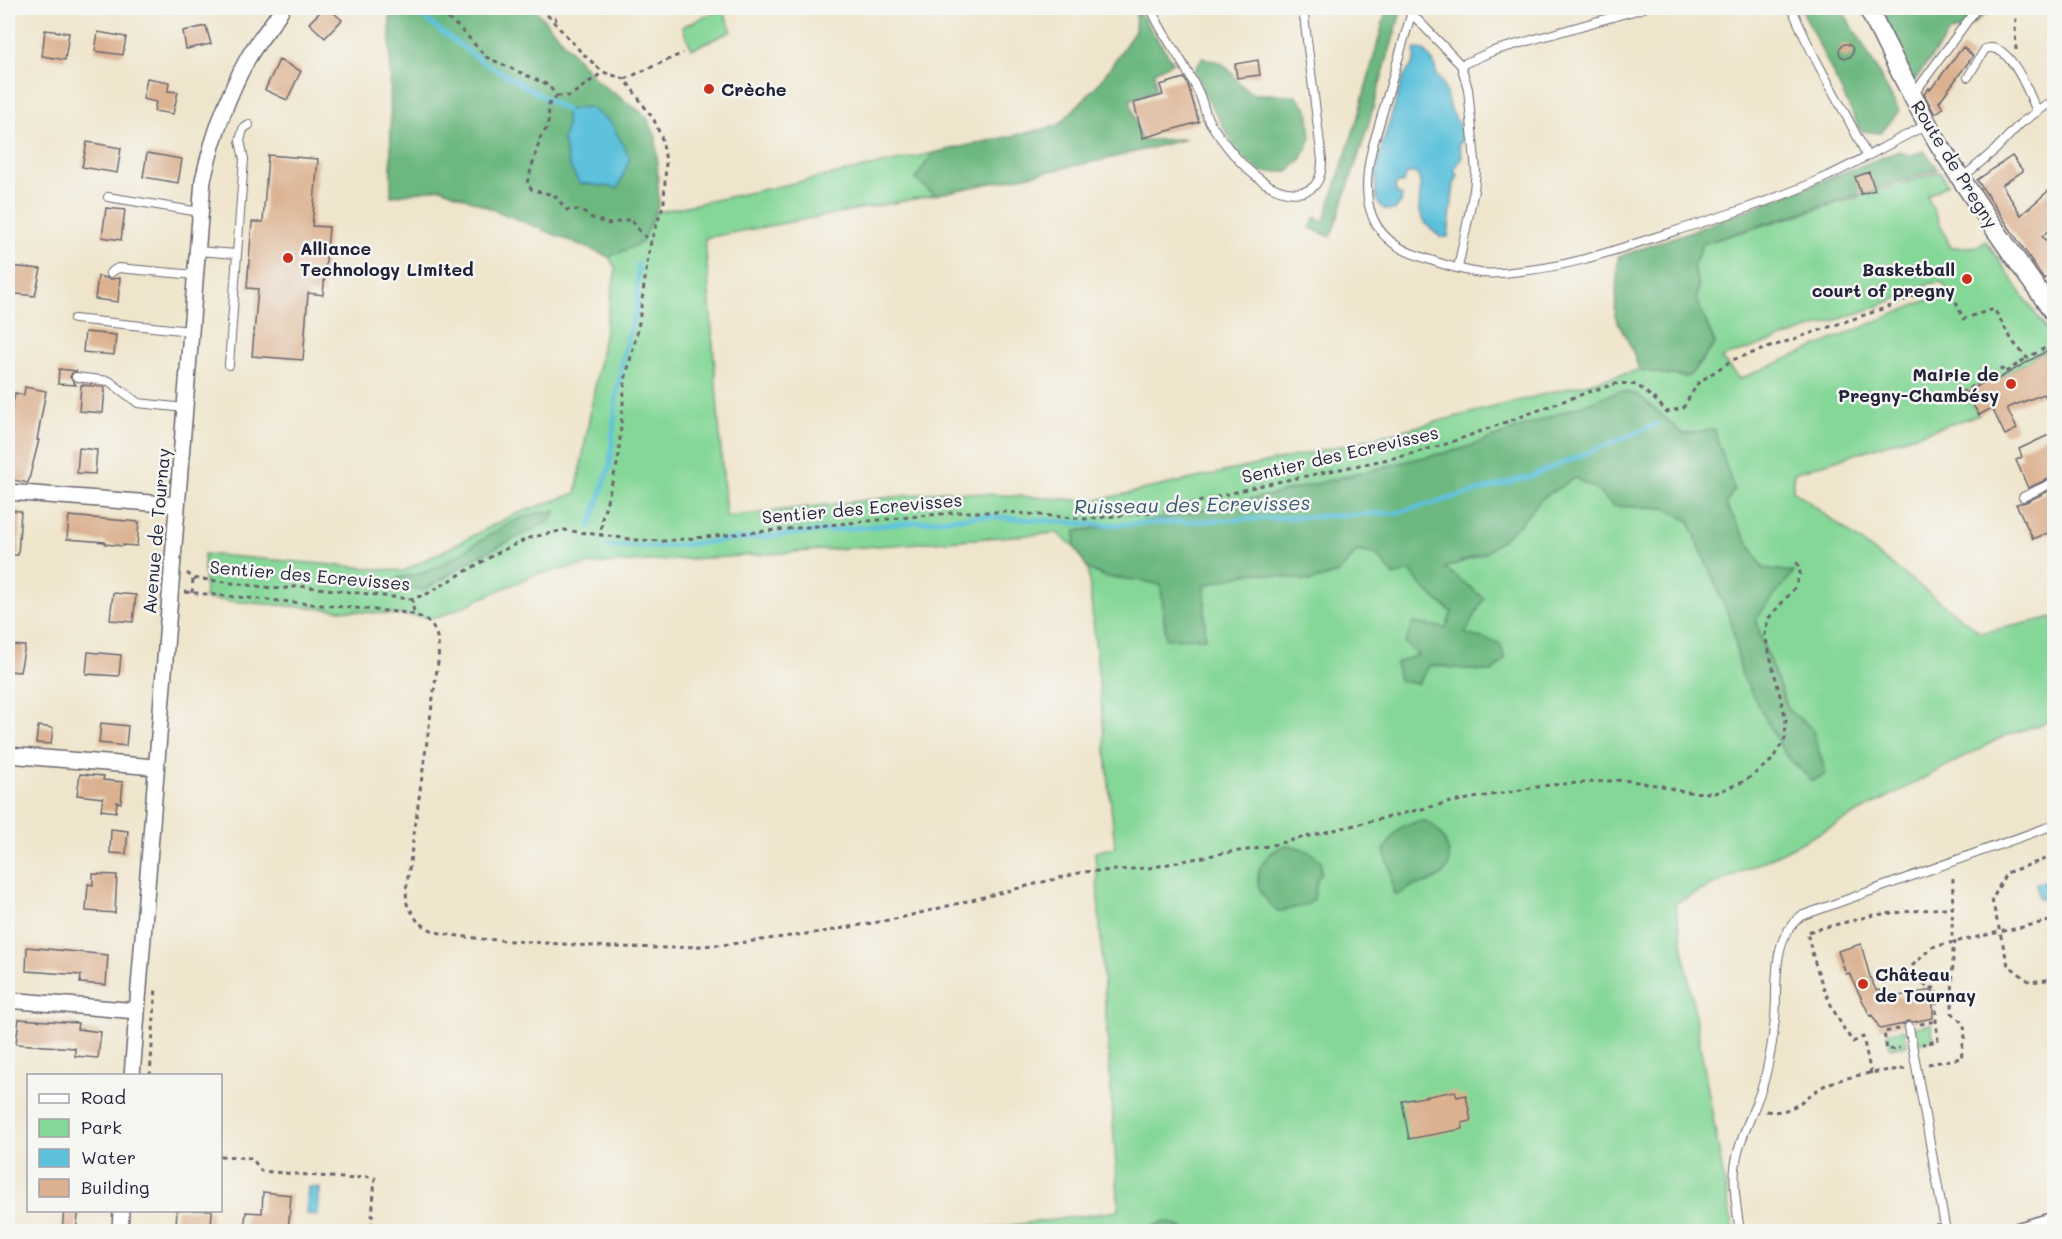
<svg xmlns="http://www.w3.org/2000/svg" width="2062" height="1239" font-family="Mali,sans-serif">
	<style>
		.green { fill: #85d798; stroke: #547c6a; stroke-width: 1.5; fill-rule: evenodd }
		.forest { fill: #6cb880; stroke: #476d5e; stroke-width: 1.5 }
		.water { fill: #5dc1db; stroke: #40728b; stroke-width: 1.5 }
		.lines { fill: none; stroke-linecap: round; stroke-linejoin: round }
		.stream { stroke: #5dc1db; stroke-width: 5 }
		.building { fill: #dbb190 }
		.service-casing { stroke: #6a666e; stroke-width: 10 }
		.minor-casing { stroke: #6a666e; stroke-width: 18 }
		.tertiary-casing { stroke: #6a666e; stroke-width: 21 }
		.path { stroke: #6a666e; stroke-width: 3; stroke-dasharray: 4.5 4.5; stroke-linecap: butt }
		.service { stroke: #fff; stroke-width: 8 }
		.minor { stroke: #fff; stroke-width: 15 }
		.tertiary { stroke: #fff; stroke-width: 18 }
		.poi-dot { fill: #c8321e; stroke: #f6f6f2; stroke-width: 2 }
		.labels { text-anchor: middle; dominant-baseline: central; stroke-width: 5; stroke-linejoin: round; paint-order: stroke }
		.poi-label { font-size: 18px; font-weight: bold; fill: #22223b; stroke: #f6f6f2; text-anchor: start }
		.street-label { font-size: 18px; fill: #22223b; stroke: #f6f6f2 }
		.water-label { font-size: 20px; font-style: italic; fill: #375a73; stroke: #f6f6f2 }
	</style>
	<rect width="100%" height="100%" fill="#f6f6f2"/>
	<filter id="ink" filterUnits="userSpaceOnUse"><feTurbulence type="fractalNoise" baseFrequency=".0167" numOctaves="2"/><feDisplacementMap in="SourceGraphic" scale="12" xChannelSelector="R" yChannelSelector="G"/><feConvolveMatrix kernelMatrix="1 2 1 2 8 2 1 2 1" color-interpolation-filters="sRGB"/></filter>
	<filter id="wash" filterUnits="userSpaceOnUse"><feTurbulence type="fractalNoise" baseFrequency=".008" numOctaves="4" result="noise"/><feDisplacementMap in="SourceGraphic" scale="24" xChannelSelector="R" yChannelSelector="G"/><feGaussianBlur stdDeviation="1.35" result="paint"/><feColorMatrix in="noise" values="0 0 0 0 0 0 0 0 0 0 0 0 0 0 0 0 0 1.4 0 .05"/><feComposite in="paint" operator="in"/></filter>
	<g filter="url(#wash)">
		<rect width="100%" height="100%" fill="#efe5cc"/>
		<path class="green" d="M722 9 732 31 692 49 682 27Z
			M933 153 916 179 935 195 705 238 726 517 943 491 1093 501 1345 445 1639 370 1686 377 1690 375 1715 344 1697 300 1698 283 1693 267 1702 244 1940 172 1948 184 1927 196 1951 248 1979 246 1986 241 2054 341V346L1998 379 1996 375 1966 393 1979 415 1794 473 1793 490 1981 633 2054 617V720L2004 736 1787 850 1675 903 1733 1231H970L1119 1211 1095 852 1115 847 1088 569 1106 577 1139 580 1161 585 1166 638H1205V585L1253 572 1311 581 1338 573 1357 551 1376 554 1394 576 1410 570 1426 591 1452 612 1446 628 1419 655 1430 665 1492 672 1464 634 1445 568 1487 552 1520 524 1542 498 1575 477 1594 488 1613 506 1667 508 1689 521 1732 624 1741 673 1764 715 1812 728 1789 711 1763 644 1755 618 1763 568 1725 505 1734 489 1668 420 1638 395 1620 392 1462 449 1408 461 1279 493 1166 518 1076 531 1074 546 1057 533 727 557 591 564 536 574 437 618 205 599 204 554 404 571 513 515 576 493 616 269 609 257 641 243 654 213ZM1941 282 1949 291 1739 379 1721 358 1873 308 1908 294 1928 284ZM548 522 475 558 442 580 399 577 417 575Z
			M1931 1024 1934 1040 1917 1043 1914 1027Z
			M1904 1029 1907 1045 1890 1048 1887 1033Z"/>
		<path class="forest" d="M383 8H534L597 81 646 116 656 137 659 204 641 243 609 257 441 188 391 196 390 14Z
			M1136 8 1173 62 1154 72 1156 90 1130 100 1141 140 1186 139 1107 159 935 195 915 179 933 153 1058 126 1101 81 1135 31Z
			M1387 8H1402L1364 139 1331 237 1310 228 1315 218 1324 221 1357 120Z
			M1801 8H1840L1860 39 1899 111 1881 133 1861 131Z
			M1875 8H1993L1973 24 1949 33 1913 82Z
			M1202 58C1210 59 1219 61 1225 66 1236 75 1236 85 1252 93 1256 95 1287 94 1295 95L1308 109 1311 138 1302 158 1288 172H1261L1238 152 1204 93 1195 69Z
			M1899 151 1910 156 1924 151 1938 169 1702 244 1693 267 1698 283 1697 300 1715 344 1690 375 1686 377 1639 370 1632 349 1615 316 1618 257 1700 228Z
			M1620 391 1638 395 1683 434 1714 429 1734 489 1726 505 1763 568 1794 572 1756 618 1763 644 1789 711 1812 728 1826 774 1812 781 1784 753 1741 673 1732 624 1689 521 1667 508 1613 506 1594 488 1575 478 1542 498 1520 524 1487 552 1445 568 1484 598 1465 634 1500 643 1505 659 1492 672 1430 665 1418 684 1399 681 1396 663 1418 655 1405 643 1413 623 1446 628 1452 612 1426 591 1410 571 1394 576 1376 554 1357 551 1338 573 1311 581 1253 572 1205 585V638L1166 639 1161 585 1139 580 1106 577 1088 569 1074 546 1076 531 1166 518 1279 493 1408 461 1462 449Z
			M556 511 548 522 475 558 424 590 400 588 398 577C404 577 411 576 417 575 466 560 503 512 556 511Z
			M1425 821C1429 823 1434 825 1437 829 1447 841 1456 863 1442 875 1437 878 1430 882 1425 884 1420 885 1416 884 1411 887 1404 890 1403 894 1395 895L1393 891 1391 871 1384 851C1395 830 1400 823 1425 821Z
			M1286 845C1301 847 1309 850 1321 861V873L1317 880 1314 899 1307 905 1278 912C1272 906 1263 898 1260 890 1252 869 1268 851 1286 845Z
			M1165 1221 1183 1228 1184 1231H1147L1150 1227Z"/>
		<path class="water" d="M1417 49 1424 50 1435 65 1436 75 1443 84 1451 112 1458 122 1463 142 1459 143 1462 157 1454 170 1458 176 1454 184 1448 237H1441C1433 232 1422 222 1420 211 1417 198 1425 185 1416 173H1407L1403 183H1397L1395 187 1397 194 1402 195 1401 203 1395 210C1355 216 1388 127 1393 111 1397 100 1399 86 1405 75 1408 70 1413 66 1415 59 1416 55 1415 55 1414 50Z
			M589 107 612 124 630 158 618 188 579 183 569 165 563 141 566 127V110Z
			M2054 879V896L2039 899 2036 883Z
			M308 1187 320 1188 318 1215 306 1214Z"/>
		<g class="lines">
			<path class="stream" d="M410 8 480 60 566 110
				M590 527 610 465 617 390 625 348 637 307 638 264
				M607 546 658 547 980 516 1105 525 1396 513 1529 477 1657 424"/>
		</g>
		<g id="blocks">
			<path class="building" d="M324 8H328L342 20 325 38 309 23Z
				M206 26 211 44 186 49 183 31Z
				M45 30 69 33 65 60 42 56Z
				M98 32 126 37 123 55 95 51Z
				M1839 51a7 7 0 1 1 14 0a7 7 0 1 1-14 0Z
				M1963 47 1973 56 1939 102 1943 108 1935 114 1924 94 1929 88 1930 90Z
				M279 60 301 71 287 100 265 90Z
				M1258 60 1260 75 1237 78 1235 64Z
				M147 78 169 82 168 91 178 92 173 114 154 111 156 102 143 99Z
				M1184 78 1188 85 1199 122 1143 138 1134 103 1163 95 1160 85Z
				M87 142 121 148 117 173 82 167Z
				M147 153 182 159 178 183 143 177Z
				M268 155 318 159 312 226 329 227 323 295 308 293 303 360 252 356 258 289 247 288 252 222H263Z
				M2012 156 2023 171 2002 185 2021 215 2055 185V226L2042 236 2055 252V271L2044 279 1977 180Z
				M1869 172 1875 190 1861 194 1855 177Z
				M106 208 125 210 121 240 102 237Z
				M8 266 41 269 35 296 8 293Z
				M98 276 110 279 120 278 118 302 95 299Z
				M85 332 116 335 114 355 83 352Z
				M2055 346V412L2044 394 2007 408 2017 429 2005 435 1992 408 1979 415 1966 393 1996 375 1998 379Z
				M59 369 77 371 72 373 70 377 76 385 58 384Z
				M81 385 105 387 103 413 79 411Z
				M25 387 46 391 37 440H39L28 483 8 479V443L11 429 8 428 15 393 24 395Z
				M2055 432V476L2028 488 2016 460 2022 457 2019 449Z
				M79 448 97 450 95 474 77 473Z
				M2055 488V530L2033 539 2016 504 2026 502Z
				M8 510 21 511 18 555H8Z
				M69 516 139 522 137 546 123 545V546L105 544V542L67 539Z
				M113 593 136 595 133 622 110 620Z
				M8 645 25 646 20 672 8 671Z
				M88 652 121 655 119 676 86 674Z
				M101 723 128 726 126 746 99 743Z
				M38 726 53 728 51 744 36 743Z
				M80 774 104 776 103 780 123 782 121 803 117 802 116 812 101 810 103 798 77 795Z
				M111 829 128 831 126 854 110 853Z
				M93 874 117 875 115 913 86 911 88 884 93 885Z
				M1861 944 1870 977 1876 990 1885 991 1893 997 1933 990V1018L1913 1022 1907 1021 1904 1024 1880 1029 1872 1015 1870 1016 1849 973 1846 974 1838 951Z
				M27 947 108 955 106 985 80 983 81 975 26 971Z
				M19 1019 78 1023 77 1029 101 1032 98 1058 75 1056V1048L16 1044Z
				M1455 1091 1457 1097 1466 1095 1471 1121 1462 1123 1463 1129 1409 1139 1402 1101Z
				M263 1192 291 1195 288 1232H244L246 1212 262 1213Z
				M64 1210H79L76 1231 62 1230Z
				M177 1210H212L211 1229 176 1226Z"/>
		</g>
	</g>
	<g filter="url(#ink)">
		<use href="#blocks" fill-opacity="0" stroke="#6a666e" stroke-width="1.5"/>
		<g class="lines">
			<g class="service-casing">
				<path id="service" d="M1151 8C1159 30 1176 50 1187 71 1191 78 1195 85 1198 91 1203 101 1204 112 1209 121 1227 149 1265 200 1303 192 1318 189 1322 174 1322 160L1303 8
					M1413 8 1372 149C1360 198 1367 239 1419 256 1438 263 1460 270 1480 273 1494 274 1508 273 1521 271 1571 266 1615 250 1662 235 1714 219 1767 203 1817 181 1855 165 1890 142 1927 125
					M1792 8C1812 59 1843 106 1867 156
					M1412 14 1461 65 1493 51 1644 8
					M1968 77 1985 49C2010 40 2029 94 2037 111
					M1913 95 1977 8
					M1962 178 1995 150 2021 123 2054 100
					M108 197 200 212
					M197 251 237 254 244 159 240 141 243 129 249 125
					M1458 268 1474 190 1476 171 1468 89 1461 65
					M110 273 118 268 195 275
					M74 319 191 331
					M229 365 237 254
					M76 377 109 381 138 403 185 408
					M2023 497 2054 482
					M1909 1027 1945 1226 1923 1232
					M1740 1232C1737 1210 1733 1189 1735 1168 1739 1135 1757 1109 1765 1077 1770 1058 1773 1039 1775 1019 1778 986 1770 939 1801 916L2054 825"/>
			</g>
			<g class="minor-casing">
				<path id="minor" d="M8 492 177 505
					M8 755 155 767
					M8 1000 137 1011
					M132 1076 203 180C213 137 227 96 248 58 258 40 273 25 282 8
					M120 1232 121 1210
					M2013 1232 2054 1220"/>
			</g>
			<g class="tertiary-casing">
				<path id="tertiary" d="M1868 8C1893 57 1916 107 1945 154 1979 208 2017 261 2054 313"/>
			</g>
			<path class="path" d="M137 8 138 15
				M433 8 460 28 486 57 548 85 557 96
				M541 8 582 53 603 72 625 79 654 120 662 139 666 161 664 203 651 241 648 257 638 329 625 380 618 461 602 519 601 535
				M553 8 556 21
				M2016 50 2015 25 2018 8
				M625 79 683 53
				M557 96 549 104 548 127 541 136 527 183 532 190 554 195 567 210H580L592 218 609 224 631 219 641 233 651 241
				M557 96H570L603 72
				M1961 393 2002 369 2004 373 2027 358
				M187 573 193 578 280 589 300 586 410 599 425 595 499 552 529 538 564 530 637 540 664 541 961 512H1006L1086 519 1164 511 1258 486 1403 456 1446 444 1591 391 1619 383 1637 385 1658 402 1666 412 1683 408 1698 383 1732 360 1894 305 1936 286H1942L1955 299 1963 319 1994 309 2013 342 2027 358 2054 343
				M185 592 407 613C436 619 440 634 438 662L406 891 407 904 418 922 433 931 444 934 482 939 609 947 671 948 731 944 828 931 900 918 1083 872 1149 868 1223 853 1255 849 1451 802 1549 785 1624 780 1662 786 1684 792 1715 793 1745 781 1771 761 1785 739 1786 720 1765 635 1768 619 1794 589 1800 574 1799 566 1796 562
				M192 593 193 578
				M412 598 414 614
				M2054 856 2006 873 1992 900 2008 965 2030 982 2054 979
				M1912 966 1932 947 2054 920
				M1915 979 1930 988H1936V1021L1938 1041 1922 1044
				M1920 1024 1936 1021
				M1899 1029 1884 1032 1887 1050 1900 1048
				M1928 1064 1962 1058C1959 1039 1976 1032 1952 1013L1953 950 1955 943 1952 937 1953 875
				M1871 1074 1863 1037 1853 1042C1829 1009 1816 972 1807 932L1874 915 1953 907
				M150 1076 156 987
				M1766 1111C1798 1116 1806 1091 1833 1082 1855 1075 1883 1070 1906 1069
				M220 1156 252 1158 261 1171 354 1179 363 1176 375 1178 371 1232"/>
			<use href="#service" class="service"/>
			<use href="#minor" class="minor"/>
			<use href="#tertiary" class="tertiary"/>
		</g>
	</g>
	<g class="poi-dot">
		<circle cx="709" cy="89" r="6"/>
		<circle cx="288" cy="258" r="6"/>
		<circle cx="1967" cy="279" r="6"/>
		<circle cx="2011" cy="384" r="6"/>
		<circle cx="1863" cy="984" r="6"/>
	</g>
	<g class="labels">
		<g class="poi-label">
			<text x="721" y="89">Crèche</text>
			<text x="300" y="248">Alliance<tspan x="300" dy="21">Technology Limited</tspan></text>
			<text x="1955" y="269" text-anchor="end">Basketball<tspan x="1955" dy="21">court of pregny</tspan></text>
			<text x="1999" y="374" text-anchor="end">Mairie de<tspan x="1999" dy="21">Pregny-Chambésy</tspan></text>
			<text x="1875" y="974">Château<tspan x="1875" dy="21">de Tournay</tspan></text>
		</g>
		<g class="street-label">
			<text transform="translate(1955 164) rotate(58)">Route de Pregny</text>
			<text transform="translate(1340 454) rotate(-13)">Sentier des Ecrevisses</text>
			<text transform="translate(862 508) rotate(-5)">Sentier des Ecrevisses</text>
			<text transform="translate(156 531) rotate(-85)">Avenue de Tournay</text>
			<text transform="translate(310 575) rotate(5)">Sentier des Ecrevisses</text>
		</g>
		<g class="water-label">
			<text transform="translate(1192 504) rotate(-1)">Ruisseau des Ecrevisses</text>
		</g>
	</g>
	<rect width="2062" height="1239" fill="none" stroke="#f6f6f2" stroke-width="30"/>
	<rect x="27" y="1074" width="195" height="138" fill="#f6f6f2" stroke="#a1a1a9" stroke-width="1.5"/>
	<rect x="39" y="1094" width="30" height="9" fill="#ffffff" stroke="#a1a1a9" stroke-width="1.5"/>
	<text x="81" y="1104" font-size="18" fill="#22223b">Road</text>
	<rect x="39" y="1119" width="30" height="18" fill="#85d798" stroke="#a1a1a9" stroke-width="1.5"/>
	<text x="81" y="1134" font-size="18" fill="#22223b">Park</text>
	<rect x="39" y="1149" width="30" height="18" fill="#5dc1db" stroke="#a1a1a9" stroke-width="1.5"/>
	<text x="81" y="1164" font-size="18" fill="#22223b">Water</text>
	<rect x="39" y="1179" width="30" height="18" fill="#dbb190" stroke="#a1a1a9" stroke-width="1.5"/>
	<text x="81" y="1194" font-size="18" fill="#22223b">Building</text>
</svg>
